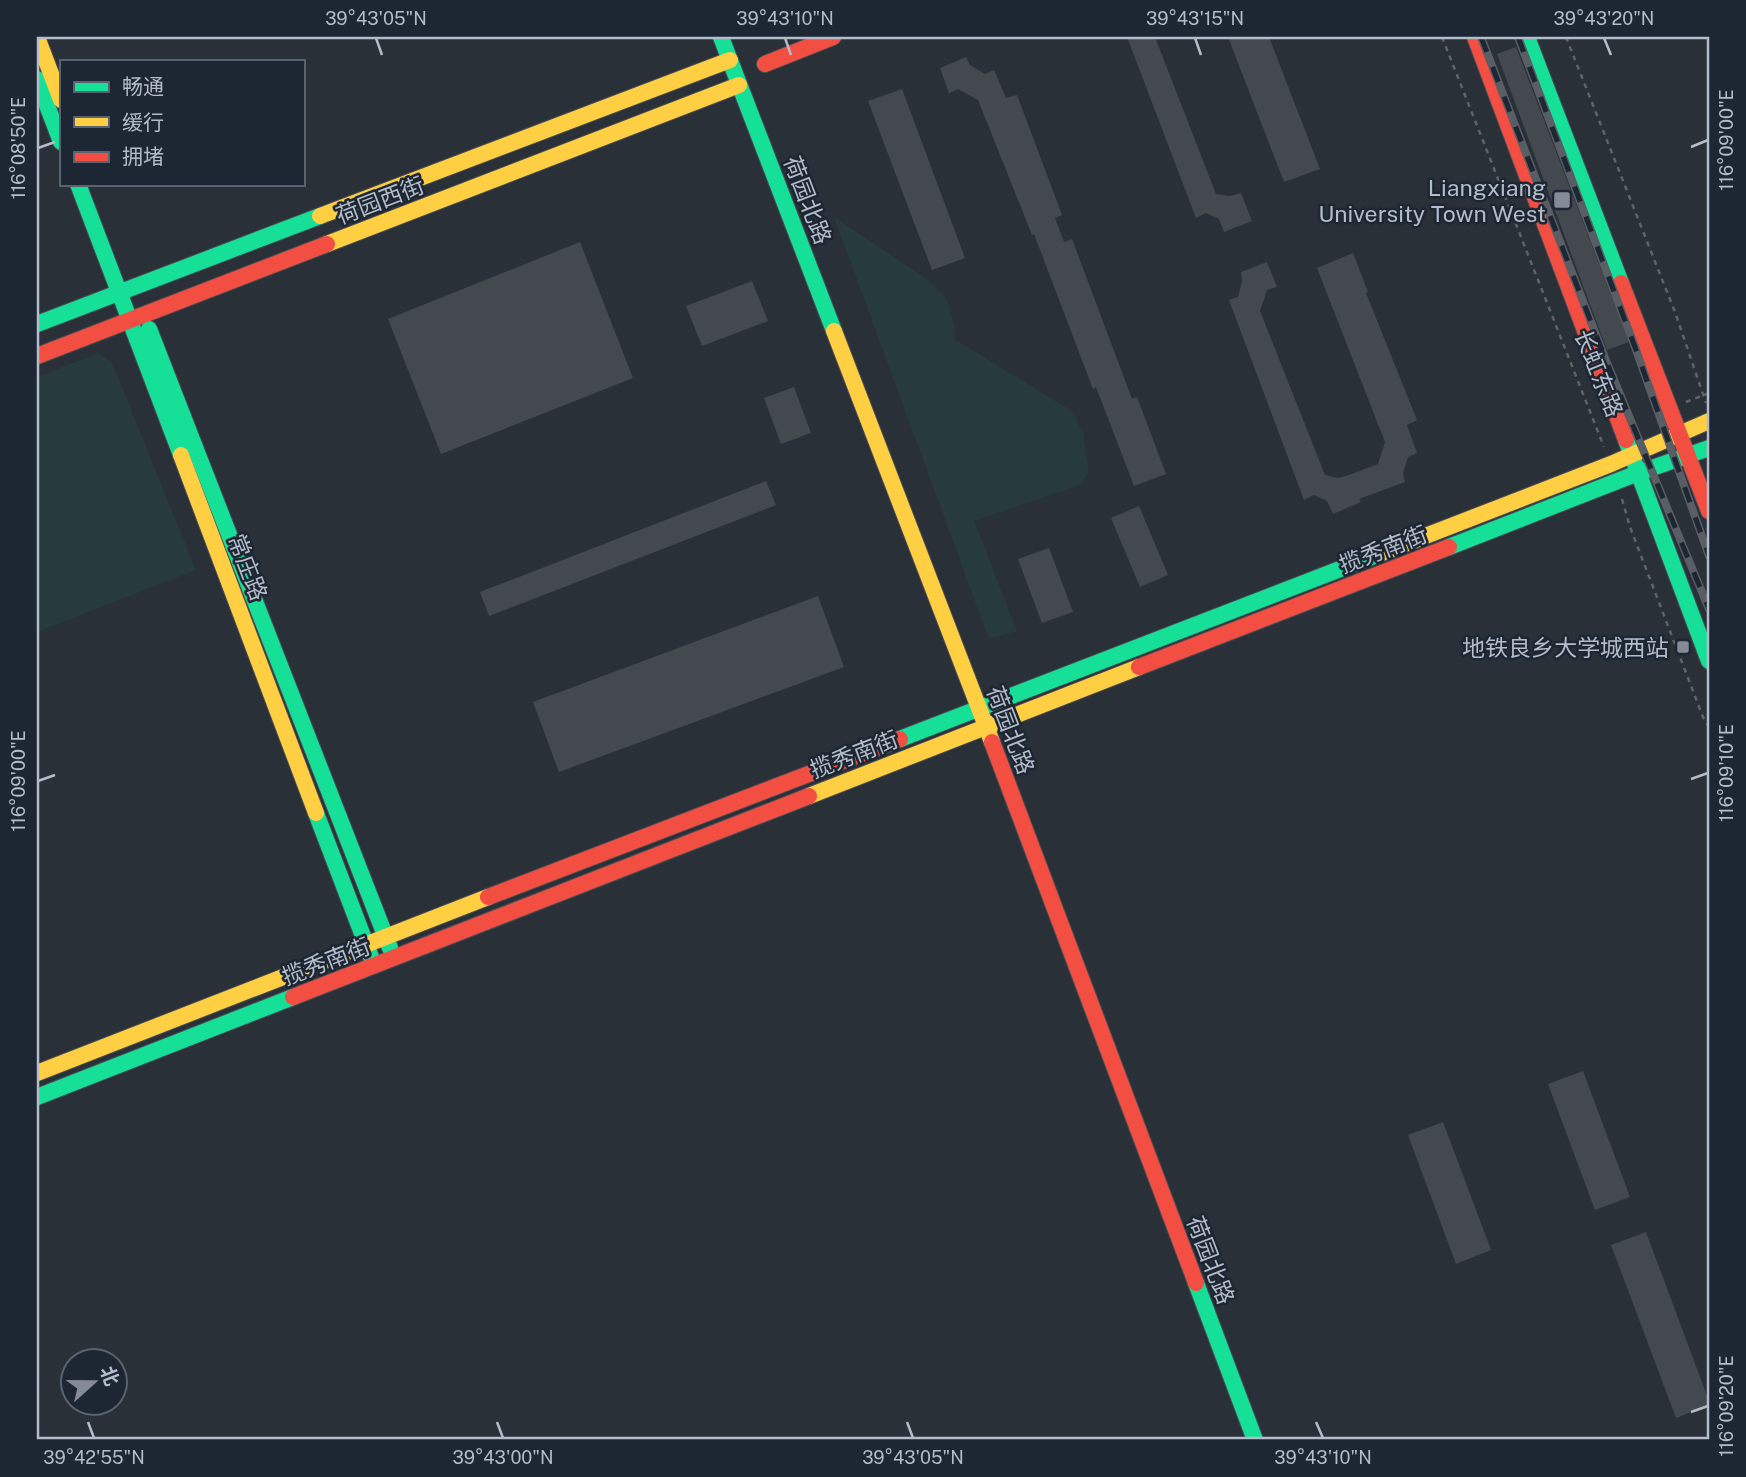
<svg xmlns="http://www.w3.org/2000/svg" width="1746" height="1477" font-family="'Public Sans','Noto Sans SC',sans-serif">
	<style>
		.green { fill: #273a3e }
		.building { fill: #444950 }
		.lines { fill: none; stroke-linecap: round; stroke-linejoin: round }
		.fast-casing { stroke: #484c53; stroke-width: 18 }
		.slow-casing { stroke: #484c53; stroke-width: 18 }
		.jam-casing { stroke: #484c53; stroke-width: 18 }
		.path { stroke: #5d636a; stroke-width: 2.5; stroke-dasharray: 5 5; stroke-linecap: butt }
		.fast { stroke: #16e098; stroke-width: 16 }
		.slow { stroke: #ffcf43; stroke-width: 16 }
		.jam { stroke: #f24e42; stroke-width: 16 }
		.rail-casing { stroke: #595d64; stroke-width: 8 }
		.rail { stroke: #1d2633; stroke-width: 5; stroke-dasharray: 16; stroke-linecap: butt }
		.ticks { fill: none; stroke: #b4bcc9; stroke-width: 2.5 }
		.poi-dot { fill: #848b96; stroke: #1d2633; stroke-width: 2.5 }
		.labels { text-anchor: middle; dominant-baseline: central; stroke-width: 5; stroke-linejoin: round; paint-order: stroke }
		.poi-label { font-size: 23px; fill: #b4bcc9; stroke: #1d2633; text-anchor: end }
		.street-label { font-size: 23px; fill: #b4bcc9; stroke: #1d2633 }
		.neatline { fill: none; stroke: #b4bcc9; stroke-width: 2.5 }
		.ticks-label { font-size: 18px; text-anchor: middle; fill: #b4bcc9 }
	</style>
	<rect width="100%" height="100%" fill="#2a3038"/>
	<path class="green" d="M834 217 928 280 946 298 955 326 954 339 1072 411 1083 433 1089 473 1080 485 974 521 1017 631 989 639Z
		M98 353 112 363 196 570 37 632V377Z"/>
	<path class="building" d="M1127 37H1155L1216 194 1230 196 1241 193 1252 221 1224 232 1219 219 1206 213 1196 218Z
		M1228 37H1269L1320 169 1284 182Z
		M1516 47 1629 342 1607 350 1497 54Z
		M966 57 970 65 985 74 994 70 1006 98 1017 95 1062 215 1055 218 1064 242 1072 239 1132 399 1137 397 1166 474 1134 486 1096 387 1093 389 1034 234 1032 235 978 100 958 89 949 93 940 68Z
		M902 89 965 258 932 270 868 101Z
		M580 242 633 378 441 454 388 319Z
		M1353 253 1368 292 1366 293 1417 420 1407 425 1417 453 1408 457 1403 473 1405 482 1359 499 1361 502 1333 514 1327 501 1314 495 1304 500 1229 300 1238 297 1242 281 1241 272 1267 262 1277 287 1267 290 1260 311 1325 475 1338 478 1349 475 1378 464 1385 442 1317 268Z
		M752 281 768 321 702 346 686 306Z
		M794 387 811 433 781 444 764 398Z
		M766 481 776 505 489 616 480 592Z
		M1139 506 1168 575 1140 587 1111 518Z
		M1049 548 1073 612 1042 623 1018 559Z
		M818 596 844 667 559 772 533 702Z
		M1583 1071 1630 1197 1595 1210 1548 1084Z
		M1443 1122 1491 1250 1456 1264 1408 1135Z
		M1646 1232 1709 1401V1405L1676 1418 1611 1245Z"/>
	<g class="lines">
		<g class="fast-casing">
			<path id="fast" d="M721 37 834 331
				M1527 37 1621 283
				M37 79 61 142
				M78 184 181 455
				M37 324 320 216
				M149 329 390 948
				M1626 440 1709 661
				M1449 547 1638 473 1709 448
				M900 739 1379 554
				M316 813 371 957
				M37 1097 293 997
				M1196 1283 1255 1440"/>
		</g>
		<g class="slow-casing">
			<path id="slow" d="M37 37 61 100
				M320 216 730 60
				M327 244 739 85
				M834 331 992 742
				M181 455 316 813
				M1379 554 1611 464 1709 421
				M809 796 1139 667
				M37 1073 488 897"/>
		</g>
		<g class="jam-casing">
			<path id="jam" d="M1475 37 1626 440
				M765 64 833 37
				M1621 283 1709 511
				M37 356 327 244
				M1139 667 1449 547
				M992 742 1196 1283
				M488 897 900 739
				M293 997 809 796"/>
		</g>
		<path class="path" d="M1442 37 1604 447
			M1566 37 1675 312 1706 403
			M1686 402 1709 393
			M1622 499 1630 527 1703 717 1709 727"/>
		<use href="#fast" class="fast"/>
		<use href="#slow" class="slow"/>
		<use href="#jam" class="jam"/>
		<g class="rail-casing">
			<path id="rail" d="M1481 37 1605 358 1709 609
				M1518 37 1635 347 1709 556"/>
		</g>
		<use href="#rail" class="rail"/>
	</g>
	<path class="ticks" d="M376 38 382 55M785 38 791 55M1195 38 1201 55M1604 38 1611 55M1691 147 1708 140M38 148 55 142M1691 779 1708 773M38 781 55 775M1691 1412 1708 1406M88 1422 94 1438M497 1422 503 1438M907 1422 913 1438M1316 1422 1323 1438"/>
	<g class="poi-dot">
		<rect x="1553" y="191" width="18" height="18" rx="3.5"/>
		<rect x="1676" y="640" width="14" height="14" rx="3.5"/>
	</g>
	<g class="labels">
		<g class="poi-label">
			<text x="1546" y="187">Liangxiang<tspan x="1546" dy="26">University Town West</tspan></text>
			<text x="1669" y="647">地铁良乡大学城西站</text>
		</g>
		<g class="street-label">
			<text transform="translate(380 200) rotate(-21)">荷园西街</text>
			<text transform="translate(808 200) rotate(69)">荷园北路</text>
			<text transform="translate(1599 373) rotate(68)">长虹东路</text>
			<text transform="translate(1383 549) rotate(-21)">揽秀南街</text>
			<text transform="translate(248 567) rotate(69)">常庄路</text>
			<text transform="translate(1011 730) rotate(69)">荷园北路</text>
			<text transform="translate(854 754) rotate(-21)">揽秀南街</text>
			<text transform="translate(326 961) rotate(-21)">揽秀南街</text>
			<text transform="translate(1211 1260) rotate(69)">荷园北路</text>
		</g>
	</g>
	<rect width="1746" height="1477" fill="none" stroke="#1d2633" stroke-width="77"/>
	<rect x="60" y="60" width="245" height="126" fill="#1d2633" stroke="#59626f" stroke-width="2"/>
	<rect x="74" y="82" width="35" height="10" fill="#16e098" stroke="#59626f" stroke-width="2"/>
	<text x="122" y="94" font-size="21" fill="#b4bcc9">畅通</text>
	<rect x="74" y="117" width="35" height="10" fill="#ffcf43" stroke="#59626f" stroke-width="2"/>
	<text x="122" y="130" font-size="21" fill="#b4bcc9">缓行</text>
	<rect x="74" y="152" width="35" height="10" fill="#f24e42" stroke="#59626f" stroke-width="2"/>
	<text x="122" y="164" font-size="21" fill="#b4bcc9">拥堵</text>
	<g transform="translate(94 1382) rotate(69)"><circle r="33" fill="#1d2633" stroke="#59626f" stroke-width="2"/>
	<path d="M0-5L12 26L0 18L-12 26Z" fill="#848b96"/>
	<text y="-10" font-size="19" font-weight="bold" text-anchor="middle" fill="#b4bcc9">北</text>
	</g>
	<rect x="38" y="38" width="1670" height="1400" class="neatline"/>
	<g class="ticks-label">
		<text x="376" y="25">39°43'05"N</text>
		<text x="785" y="25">39°43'10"N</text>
		<text x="1195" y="25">39°43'15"N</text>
		<text x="1604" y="25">39°43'20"N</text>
		<text transform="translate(1727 140) rotate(-90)" y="6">116°09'00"E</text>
		<text transform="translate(19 148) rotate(-90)" y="6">116°08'50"E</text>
		<text transform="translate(1727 773) rotate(-90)" y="6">116°09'10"E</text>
		<text transform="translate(19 781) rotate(-90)" y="6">116°09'00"E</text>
		<text transform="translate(1727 1406) rotate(-90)" y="6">116°09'20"E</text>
		<text x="94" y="1464">39°42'55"N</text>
		<text x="503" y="1464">39°43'00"N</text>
		<text x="913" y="1464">39°43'05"N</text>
		<text x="1323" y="1464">39°43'10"N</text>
	</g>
</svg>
